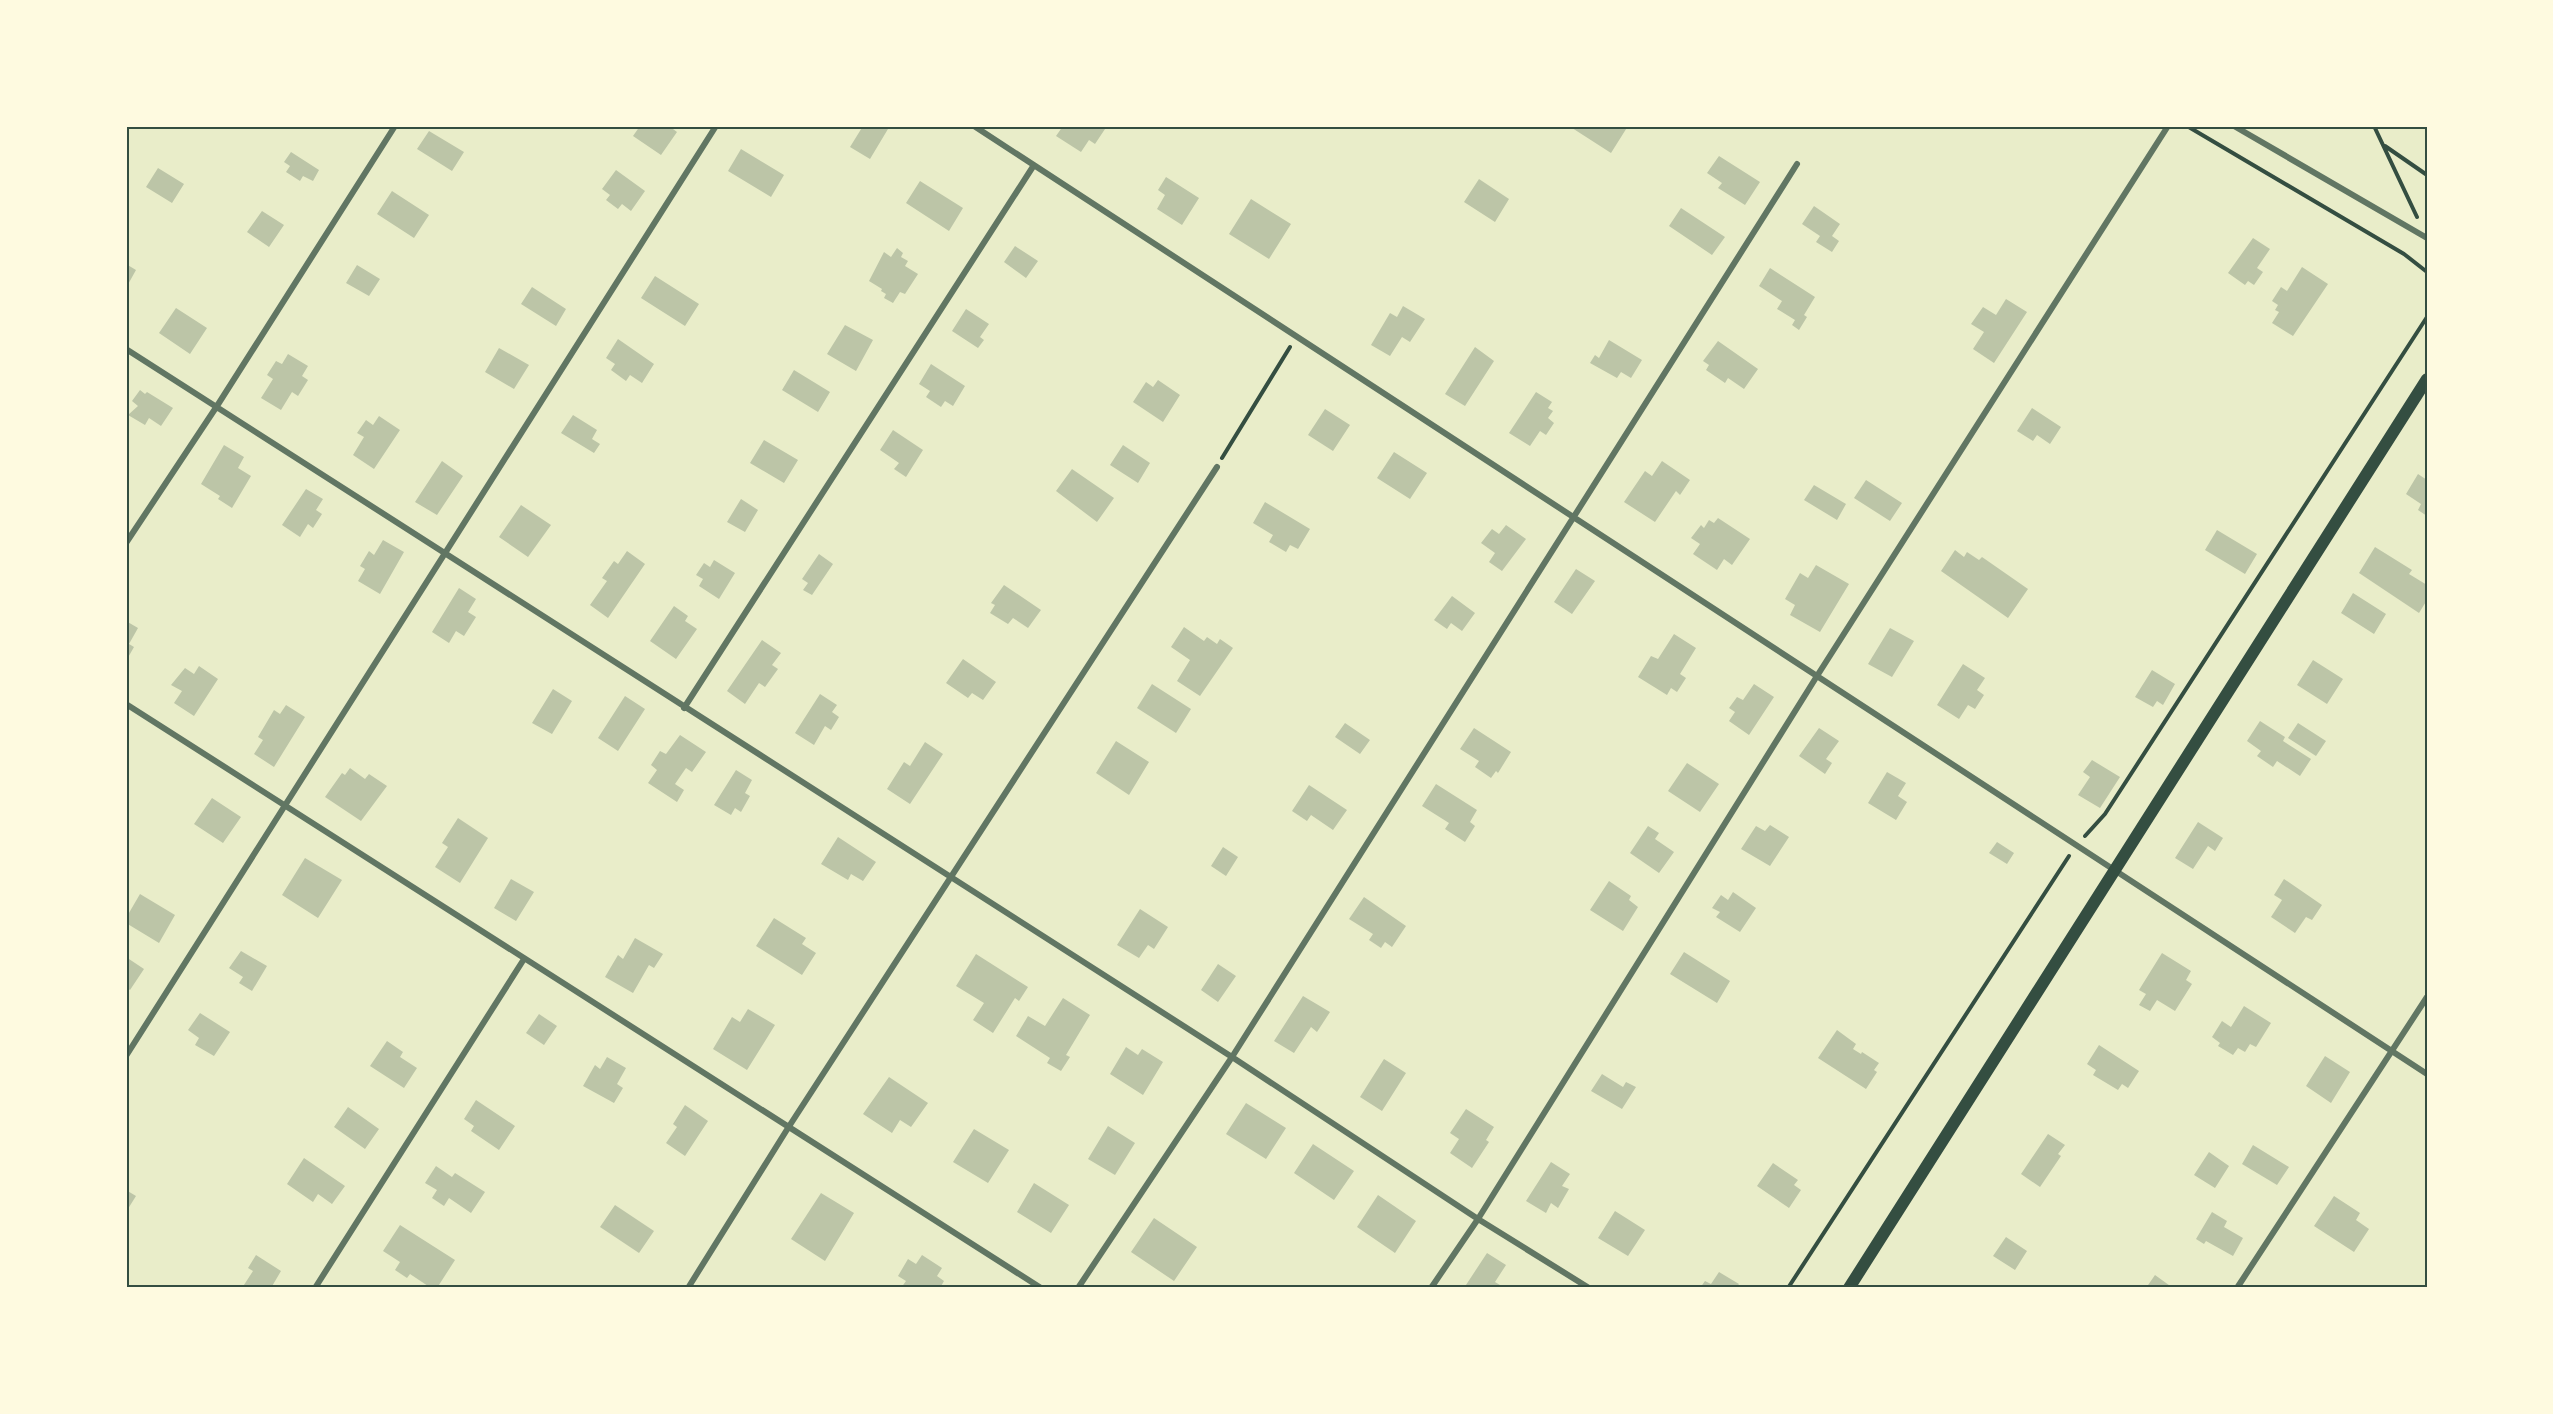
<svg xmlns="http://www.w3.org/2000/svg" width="2553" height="1414" font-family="Ubuntu,sans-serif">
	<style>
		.building { fill: #bcc5a7 }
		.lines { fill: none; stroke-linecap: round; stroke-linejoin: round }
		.path { stroke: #344e41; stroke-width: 4 }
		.minor { stroke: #617663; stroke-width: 6 }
		.secondary { stroke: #344e41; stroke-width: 12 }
		.neatline { fill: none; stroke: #344e41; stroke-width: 2 }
	</style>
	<rect width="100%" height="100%" fill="#e9edc9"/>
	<path class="building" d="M640 126H669L677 132 661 155 633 136Z
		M863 126H884L888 129 870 159 850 147Z
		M1063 126H1107L1095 144 1089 140 1081 152 1056 136Z
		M1569 126H1628L1611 153Z
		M429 131 464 152 452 171 417 149Z
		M741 149 784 175 771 197 728 171Z
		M291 152 319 170 313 181 303 176 300 181 286 172 290 166 284 162Z
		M1719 156 1760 182 1745 205 1718 188 1722 183 1707 173Z
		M158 168 184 184 172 203 146 187Z
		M616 170 645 191 631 211 622 204 618 209 606 200 610 195 602 189Z
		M1166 177 1199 198 1182 225 1157 209 1165 195 1158 190Z
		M1479 179 1509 199 1495 222 1464 202Z
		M920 181 963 208 949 231 906 203Z
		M392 191 429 215 414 238 377 214Z
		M1251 199 1291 224 1269 259 1229 234Z
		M1814 206 1840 224 1832 236 1839 241 1832 252 1816 242 1820 236 1802 224Z
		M1681 208 1725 237 1712 255 1669 226Z
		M262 211 284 225 269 247 247 232Z
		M2253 238 2270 249 2257 268 2263 272 2254 285 2248 281 2245 285 2228 273Z
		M1015 246 1038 261 1026 278 1004 262Z
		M897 248 903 253 901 257 908 261 905 266 918 274 905 294 900 292 893 303 884 298 886 294 881 291 882 289 869 281 884 252 891 257Z
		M126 264 136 270 126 288Z
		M357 265 380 279 369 296 346 283Z
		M2302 267 2328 284 2293 336 2272 323 2279 312 2275 310 2278 305 2272 301 2281 287 2287 291Z
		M1770 268 1815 297 1804 315 1807 317 1799 330 1792 325 1795 320 1777 309 1782 301 1759 286Z
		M655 276 699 304 685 326 641 298Z
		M532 287 566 309 556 326 521 304Z
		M2006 299 2027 312 1994 363 1973 349 1984 332 1971 324 1983 307 1996 315Z
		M1403 306 1425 319 1410 342 1402 337 1390 356 1371 345 1390 313 1397 317Z
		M176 308 207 328 190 354 159 333Z
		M966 309 989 324 980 337 984 340 978 348 952 331Z
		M845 325 873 340 856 371 827 354Z
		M618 339 654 364 642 383 630 375 626 381 611 370 615 364 606 358Z
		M1609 340 1642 360 1631 378 1621 372 1617 378 1590 363 1595 355 1599 358Z
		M1718 341 1758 369 1744 389 1728 378 1725 383 1706 370 1709 365 1703 361Z
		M1475 347 1494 361 1465 406 1445 394Z
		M499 348 529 365 514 389 485 372Z
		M288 354 308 366 302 376 308 380 298 396 292 392 281 410 261 398 273 379 267 375 276 361 282 364Z
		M931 364 965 386 953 406 945 401 941 407 926 397 930 391 919 384Z
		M794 370 830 392 818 412 782 390Z
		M1158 380 1180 395 1163 422 1133 402 1146 382 1153 387Z
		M140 390 145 394 147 392 173 408 161 426 149 418 145 425 128 415 138 406 132 401Z
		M1536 392 1552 402 1548 408 1553 411 1548 418 1554 423 1546 435 1540 431 1530 446 1509 433Z
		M2032 408 2061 427 2050 444 2037 435 2033 441 2017 431Z
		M1325 409 1350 425 1333 451 1308 435Z
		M573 415 597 430 592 439 600 444 594 453 561 433Z
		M379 416 400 430 374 469 353 455 364 437 357 433 366 420 373 425Z
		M893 430 923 450 906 477 894 469 899 463 880 450Z
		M764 440 798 460 784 483 750 463Z
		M224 445 244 457 238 468 251 476 232 508 218 499 220 496 201 484Z
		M1123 445 1150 463 1138 483 1110 465Z
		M1394 452 1427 473 1410 499 1377 478Z
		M442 461 463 476 437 515 415 502Z
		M1662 461 1690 480 1680 495 1676 491 1655 522 1624 502 1645 471 1652 476Z
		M1072 469 1114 498 1097 522 1056 491Z
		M2418 474 2427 480V516L2418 510 2421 504 2406 494Z
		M1866 480 1902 503 1890 521 1854 498Z
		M1814 485 1846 504 1837 520 1804 500Z
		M306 489 323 499 316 510 322 514 313 528 308 524 300 537 282 525Z
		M741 499 758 510 745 532 727 522Z
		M1265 502 1310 529 1298 549 1290 545 1286 552 1269 542 1273 535 1253 523Z
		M521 505 551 525 528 557 499 537Z
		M1718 518 1750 539 1732 565 1724 559 1717 570 1693 554 1700 544 1691 538 1701 525 1704 528 1709 520 1714 523Z
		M1506 525 1526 539 1502 571 1489 562 1495 553 1481 543 1492 529 1499 534Z
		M2217 530 2257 554 2245 574 2205 550Z
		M383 540 404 552 380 594 358 581 365 569 360 566 369 551 374 555Z
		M2375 547 2412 570 2409 574 2427 585V600L2419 613 2359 573Z
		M1955 550 1964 557 1967 552 1979 560 1982 557 2028 589 2008 618 1941 571Z
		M627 551 645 564 608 618 590 605 607 581 602 578 614 561 618 564Z
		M819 554 833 564 812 595 803 590 808 583 802 579Z
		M714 560 735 573 719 599 699 586 703 579 696 575 704 563 710 567Z
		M1816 565 1849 584 1820 632 1790 615 1795 605 1785 599 1800 573 1808 578Z
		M1576 569 1595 581 1572 614 1554 602Z
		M1004 585 1041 610 1028 628 1013 618 1008 624 990 613 995 605 991 603Z
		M459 588 476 599 468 612 476 617 464 636 456 631 449 643 432 632Z
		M2353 593 2386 614 2374 634 2341 613Z
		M1452 596 1475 613 1462 631 1451 623 1447 629 1434 620Z
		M674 606 688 616 685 621 697 629 676 659 650 641Z
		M126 621 138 628 129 644 134 647 126 661Z
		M1184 627 1204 641 1207 637 1217 644 1220 639 1233 648 1200 696 1177 681 1190 660 1171 647Z
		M1890 628 1914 641 1892 677 1868 664Z
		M1674 634 1696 648 1680 674 1686 678 1677 692 1671 688 1667 695 1638 677 1651 656 1658 659Z
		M762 640 781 653 772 665 778 669 765 687 759 683 745 704 727 691Z
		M963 659 996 682 983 700 972 693 968 698 946 683Z
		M2313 660 2343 679 2327 704 2297 685Z
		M1963 664 1985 678 1977 690 1984 695 1975 709 1968 705 1959 719 1937 705Z
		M199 666 218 679 194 716 174 703 182 691 171 685 185 668 194 674Z
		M2152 670 2175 684 2163 705 2157 701 2153 707 2135 697Z
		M1152 684 1191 709 1176 733 1137 708Z
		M1754 684 1774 697 1749 735 1729 721 1735 712 1729 708 1737 697 1743 700Z
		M553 689 572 701 552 734 532 723Z
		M820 694 837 705 832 712 839 717 831 730 825 726 814 745 795 733Z
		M625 696 645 709 618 751 598 738Z
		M286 705 305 717 274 767 254 754 263 740 258 737 274 710 280 714Z
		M2260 721 2285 737 2283 741 2311 759 2300 776 2277 761 2273 767 2257 756 2261 751 2247 741Z
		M1345 723 1370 740 1360 754 1335 737Z
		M2298 723 2326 741 2316 756 2288 738Z
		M1474 728 1511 752 1498 773 1496 771 1491 778 1475 767 1479 761 1460 749Z
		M1819 728 1839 741 1826 759 1832 763 1825 774 1799 756Z
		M680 735 706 752 692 772 686 768 675 784 684 790 677 802 648 783 657 770 651 765 660 751 666 754Z
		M1116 741 1149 762 1129 795 1096 773Z
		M925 742 943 754 910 804 887 789 904 762 910 766Z
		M2092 760 2120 777 2100 808 2078 795 2090 777 2083 772Z
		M1687 763 1719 784 1700 812 1668 791Z
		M350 768 365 779 369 774 387 786 361 821 325 797 342 773 345 775Z
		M736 770 752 780 745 793 750 796 741 812 735 808 731 815 714 805Z
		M1887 772 1906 783 1898 796 1907 802 1896 820 1868 803Z
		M1436 784 1477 810 1470 822 1475 826 1465 842 1445 829 1449 823 1422 806Z
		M1309 785 1347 810 1333 830 1311 815 1307 821 1292 811Z
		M212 798 241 817 223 843 194 824Z
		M458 818 488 838 460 883 435 867 448 847 442 843Z
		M2198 822 2223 838 2215 851 2208 846 2193 869 2175 858Z
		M1770 825 1789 837 1770 866 1741 849 1756 826 1765 831Z
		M1648 826 1659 833 1655 839 1674 852 1659 873 1630 853Z
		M838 837 876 862 863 881 851 874 848 880 821 864Z
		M1997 842 2014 853 2007 864 1989 853Z
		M1223 847 1238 857 1226 876 1211 866Z
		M305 858 342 880 318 918 282 895Z
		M511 879 534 892 516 921 494 908Z
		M2284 879 2322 905 2312 920 2306 917 2295 933 2271 917 2282 900 2274 895Z
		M1609 881 1631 896 1629 900 1638 907 1623 931 1590 910Z
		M1733 892 1756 908 1740 932 1716 917 1720 912 1712 908 1721 895 1728 900Z
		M140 894 175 915 159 943 126 923V918Z
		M1364 897 1406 926 1392 947 1385 942 1381 948 1369 940 1373 934 1349 919Z
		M1140 909 1168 927 1154 949 1148 945 1139 958 1117 945Z
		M774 918 806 938 802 944 816 953 802 975 756 946Z
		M635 938 663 954 654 968 649 965 633 993 605 977 618 955 623 959Z
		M241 951 267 966 252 991 239 983 243 977 229 968Z
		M1684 952 1730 981 1717 1003 1670 974Z
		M2162 953 2191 971 2186 980 2192 984 2175 1011 2157 1000 2150 1011 2139 1005 2146 994 2139 990Z
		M976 954 1028 987 1019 1001 1015 998 993 1033 973 1020 984 1003 956 986Z
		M126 957 144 969 130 990 126 987Z
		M1218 964 1236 976 1218 1002 1201 990Z
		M1303 996 1330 1012 1317 1032 1311 1027 1294 1053 1274 1041Z
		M1063 998 1090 1015 1066 1055 1070 1057 1061 1071 1047 1063 1050 1058 1016 1036 1028 1016 1045 1026Z
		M2244 1006 2271 1023 2256 1047 2250 1044 2245 1052 2238 1048 2233 1055 2218 1046 2220 1043 2212 1037 2222 1021 2231 1027Z
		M748 1009 775 1025 747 1070 713 1049 732 1017 740 1022Z
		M200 1013 230 1032 214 1056 195 1045 199 1038 188 1030Z
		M539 1014 557 1026 544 1045 526 1033Z
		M1837 1030 1856 1044 1853 1049 1861 1054 1862 1052 1879 1063 1874 1070 1877 1072 1866 1089 1818 1058Z
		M387 1041 403 1052 400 1057 417 1068 404 1088 370 1066Z
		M2099 1045 2139 1071 2128 1088 2122 1084 2118 1090 2093 1075 2096 1070 2087 1064Z
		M1126 1047 1138 1055 1142 1049 1163 1062 1143 1095 1110 1074Z
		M2325 1056 2350 1072 2331 1103 2306 1086Z
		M607 1057 626 1068 617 1084 623 1088 614 1103 583 1086 595 1065 600 1069Z
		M1384 1059 1406 1073 1382 1111 1360 1097Z
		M1602 1074 1623 1087 1626 1082 1636 1087 1622 1109 1591 1091Z
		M889 1077 928 1103 911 1127 900 1120 892 1133 863 1114Z
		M476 1100 515 1126 499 1150 471 1131 474 1126 464 1119Z
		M1246 1103 1286 1128 1266 1159 1226 1134Z
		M685 1105 708 1121 685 1156 666 1143 677 1127 673 1124Z
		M348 1107 379 1129 365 1149 334 1127Z
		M1466 1109 1494 1127 1486 1140 1489 1142 1472 1168 1450 1153 1459 1139 1450 1133Z
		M1108 1126 1135 1143 1115 1175 1088 1159Z
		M974 1129 1009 1150 988 1183 953 1162Z
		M2048 1134 2065 1145 2058 1154 2061 1156 2040 1187 2021 1174Z
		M1313 1144 1354 1171 1334 1200 1294 1173Z
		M2253 1145 2289 1167 2277 1185 2242 1164Z
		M2209 1152 2229 1166 2215 1188 2194 1175Z
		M304 1158 345 1186 332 1204 318 1194 313 1202 287 1184Z
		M1551 1162 1570 1174 1562 1186 1569 1189 1558 1208 1551 1203 1546 1213 1526 1201Z
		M1773 1163 1798 1180 1794 1185 1801 1190 1789 1208 1757 1186Z
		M436 1166 452 1177 455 1173 485 1192 471 1213 449 1198 444 1206 432 1198 437 1190 425 1183Z
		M1034 1183 1069 1205 1051 1233 1017 1212Z
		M126 1190 136 1196 126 1212Z
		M821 1193 854 1213 825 1261 791 1239Z
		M1378 1195 1416 1221 1395 1253 1357 1227Z
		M2334 1196 2360 1213 2356 1220 2369 1229 2354 1252 2314 1226Z
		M615 1205 654 1231 639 1253 600 1227Z
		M1615 1211 1645 1230 1628 1256 1598 1238Z
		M2212 1212 2227 1221 2224 1227 2243 1238 2233 1256 2206 1241 2204 1244 2196 1239Z
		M1154 1218 1197 1247 1174 1281 1131 1252Z
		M400 1225 455 1260 437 1288H431L410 1274 407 1278 395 1270 400 1262 383 1251Z
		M2006 1237 2027 1251 2015 1270 1993 1256Z
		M1487 1253 1506 1265 1495 1282 1500 1285 1498 1288H1464Z
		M256 1255 281 1271 271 1288H242L253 1271 248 1268Z
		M922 1255 942 1268 937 1276 944 1281 940 1288H901L906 1281 898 1276 908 1259 916 1264Z
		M1719 1272 1739 1284 1736 1288H1700L1705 1281 1711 1284Z
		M2155 1275 2173 1288H2146Z"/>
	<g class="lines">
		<path class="path" d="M2187 126 2404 254 2427 272
			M2374 126 2417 217
			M2385 146 2427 175
			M1222 458 1290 347
			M2085 836 2105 814 2427 317
			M1788 1288 2069 856"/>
		<path class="minor" d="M974 126 2427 1074
			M2234 126 2427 238
			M126 349 1232 1057 1478 1219 1589 1288
			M126 543 217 406 395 126
			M126 704 1041 1288
			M684 708 1034 165
			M126 1056 716 126
			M315 1288 524 959
			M688 1288 788 1128 1217 467
			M1078 1288 1232 1057 1797 164
			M1431 1288 1478 1219 1817 676 2168 126
			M2237 1288 2427 997"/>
		<path class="secondary" d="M1849 1288 2427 379"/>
	</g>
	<rect width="2553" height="1414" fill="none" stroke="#fefae0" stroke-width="255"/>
	<rect x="128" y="128" width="2298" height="1158" class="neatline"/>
</svg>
